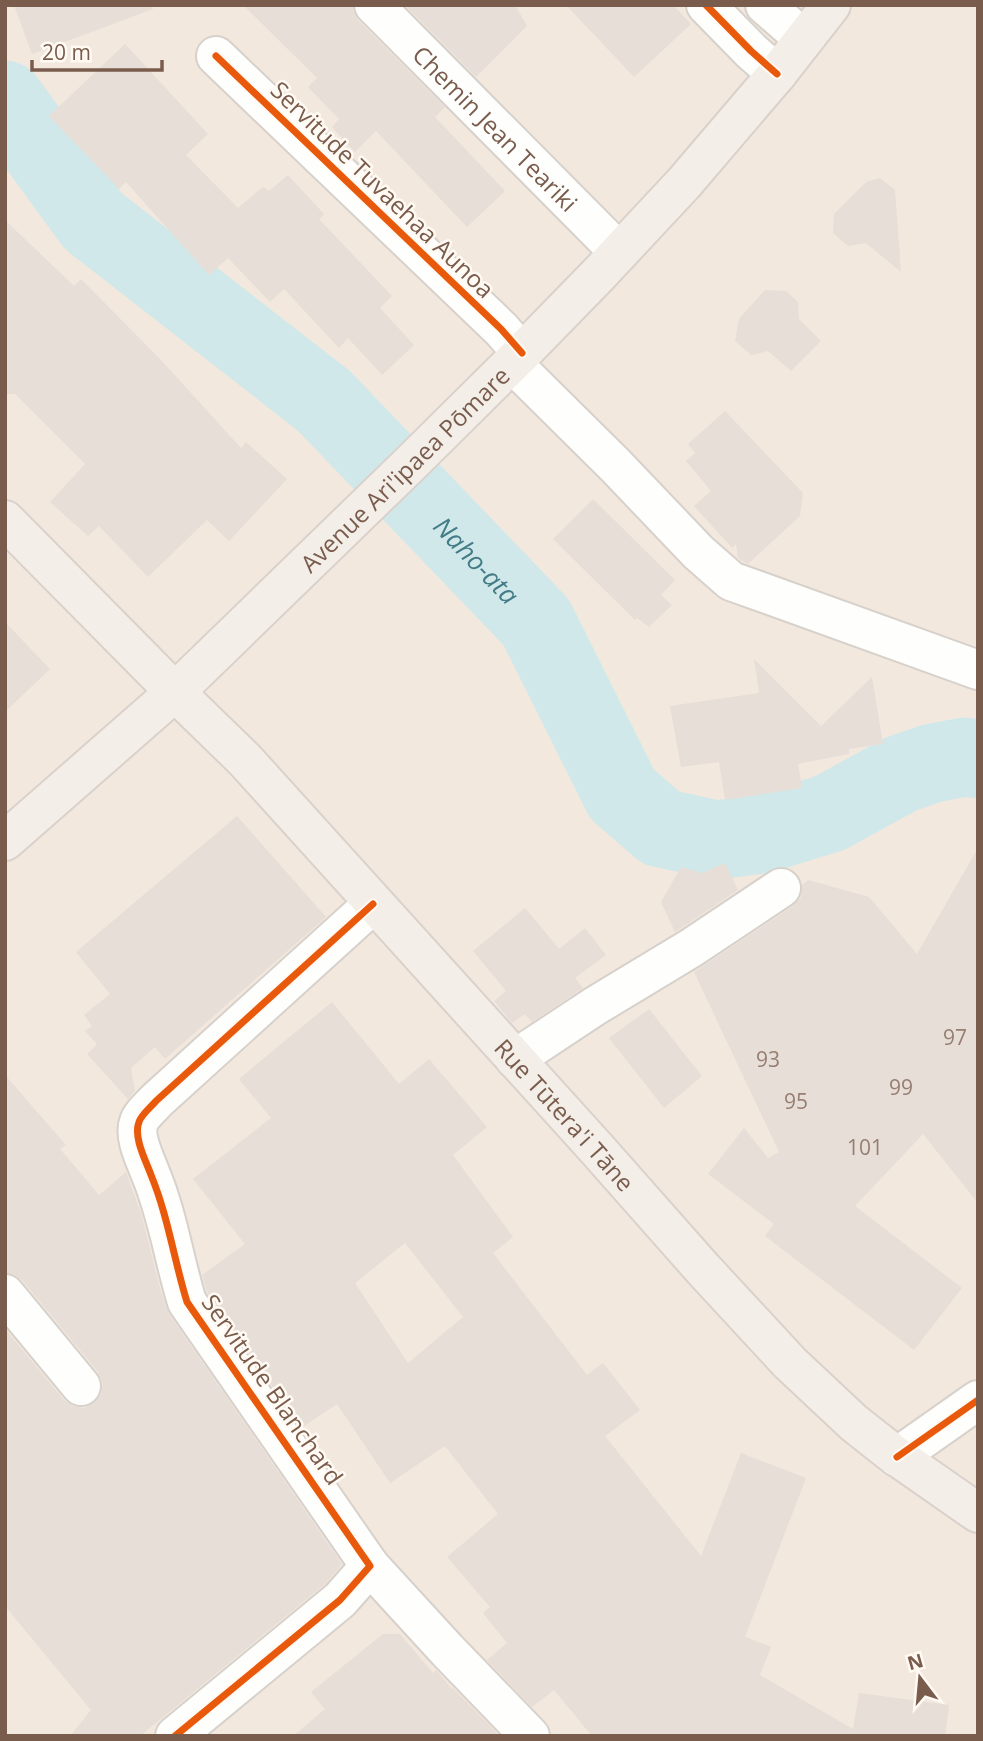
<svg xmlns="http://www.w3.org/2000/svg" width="983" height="1741" font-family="'Open Sans',sans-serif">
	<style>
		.residential { fill: #f2e8de }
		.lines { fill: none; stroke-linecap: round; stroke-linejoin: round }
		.river { stroke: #d0e8ea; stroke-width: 79 }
		.building { fill: #e6ded7; fill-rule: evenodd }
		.minor-casing { stroke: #d7d1cb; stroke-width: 42 }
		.major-casing { stroke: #dad1cc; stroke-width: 42 }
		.minor { stroke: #fefefd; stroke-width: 38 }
		.major { stroke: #f3eee8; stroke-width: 38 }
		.cycleway-casing { stroke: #fffaf3; stroke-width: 11 }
		.cycleway { stroke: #e8590c; stroke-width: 7 }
		.labels { text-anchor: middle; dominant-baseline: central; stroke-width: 5; stroke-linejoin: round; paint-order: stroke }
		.number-label { font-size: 21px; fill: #977e72 }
		.street-label { font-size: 24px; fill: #7a5c4d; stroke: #fffaf3 }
		.water-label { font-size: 26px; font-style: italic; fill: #437c86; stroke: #fffaf3 }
	</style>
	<rect width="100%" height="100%" fill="#f9f5f0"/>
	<path class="residential" d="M5 5H978V1736H5Z"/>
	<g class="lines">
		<path class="river" id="s1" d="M5 100 93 221 324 401 536 622 622 794 661 828 717 840 762 834 830 813 901 774 933 763 965 757 978 759"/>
	</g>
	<path class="building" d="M14 5H152L153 9 32 54Z
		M243 5H353V11L358 20 445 107 435 117 505 191 467 227 376 131 355 152 332 127 339 119 308 87 317 78Z
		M405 5H515L527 26 476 77Z
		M566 5H673L691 24 634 77Z
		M125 44 208 134 186 155 238 208 263 187 269 191 288 175 324 214 319 219 392 296 380 308 414 345 382 375 348 338 339 348 284 289 270 302 228 258 209 275 126 182 119 189 49 116Z
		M880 178 895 190 901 272 866 243 848 246 833 233 834 214 866 182Z
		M5 220 74 286 81 279 161 360 241 448 246 442 287 479 229 541 207 520 148 577 99 526 88 536 50 502 85 464 15 394H5Z
		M765 290 786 291 798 302 799 319 821 341 791 371 768 351 751 355 735 341 739 319Z
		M725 411 803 493 800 516 748 564 738 558 736 544 732 548 694 506 711 491 686 461 695 453 688 444Z
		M593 499 675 580 661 595 672 605 649 627 637 618 635 620 553 539Z
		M5 622 50 669 5 712Z
		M754 659 821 726 872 677 883 744 849 749V754L798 764 802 788 725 800 719 762 681 767 670 706 759 693Z
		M237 816 326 917 165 1059 155 1047 131 1068 135 1091 128 1099 87 1054 97 1044 85 1031 92 1026 84 1015 110 994 76 952Z
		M978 848V1203L923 1134 855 1206 962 1288 914 1350 765 1236 774 1224 708 1174 744 1128 768 1158 779 1152 694 972 793 906 801 897 802 885 808 880 869 897 917 954Z
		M725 863 738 890 675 932 661 902 681 867 702 873Z
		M525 908 559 949 585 928 606 955 575 978 583 988 532 1022 525 1014 512 1023 494 1001 506 991 473 951Z
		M332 1002 399 1084 429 1059 487 1127 453 1155 513 1237 493 1253 587 1375 603 1363 640 1410 605 1436 701 1556 741 1453 806 1478 745 1637 771 1647 760 1675 853 1729 859 1693 949 1705 945 1736H592L554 1690 532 1707 487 1660 507 1643 483 1613 490 1607 447 1557 498 1514 445 1446 390 1483 337 1404 301 1428 207 1292 202 1275 245 1244 193 1179 271 1118 239 1079ZM405 1243 463 1317 408 1363 355 1283Z
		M649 1009 702 1076 664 1108 609 1038Z
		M5 1075 66 1145 60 1149 99 1195 126 1172 141 1213 161 1292 169 1314 342 1564 325 1584 140 1736H70L91 1710 5 1606V1329L64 1400 73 1406 84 1408 94 1403 101 1394 103 1383 98 1372 22 1280 13 1274 5 1273Z
		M383 1634H400L433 1673 436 1670 452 1689 453 1688 497 1733 494 1736H293L325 1709 311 1692Z"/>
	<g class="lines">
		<g class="minor-casing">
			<g id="minor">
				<path id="s2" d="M374 5 619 252"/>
				<path d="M706 5 751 51 777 74"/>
				<path d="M765 5 804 39"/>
				<path d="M216 56 501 329 522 353"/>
				<path d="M512 363 616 466 698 552 731 581 978 670"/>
				<path d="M515 1059 595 1006 691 948 781 888"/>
				<path d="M5 1294 81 1386"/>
				<path d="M897 1457 978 1400"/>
				<path d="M370 1566 447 1650 530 1736"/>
				<path d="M175 1736 340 1600 370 1566 187 1302C174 1260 168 1216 151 1175 146 1161 133 1137 139 1122 141 1115 151 1107 156 1101L373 904"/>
			</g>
		</g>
		<g class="major-casing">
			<g id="major">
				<path id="s3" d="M5 520 175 692 244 759 596 1148 703 1269 790 1363 854 1423 892 1453 978 1513"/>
				<path id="s4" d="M5 841 175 692 411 463 522 353 599 274 684 183 777 74 831 5"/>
			</g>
		</g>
		<use href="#minor" class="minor"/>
		<use href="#major" class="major"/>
		<g class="cycleway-casing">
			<path id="cycleway" d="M706 5 751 51 777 74
				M216 56 501 329 522 353
				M897 1457 978 1400
				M175 1736 340 1600 370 1566 187 1302C174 1260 168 1216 151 1175 146 1161 133 1137 139 1122 141 1115 151 1107 156 1101L373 904"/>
		</g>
		<use href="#cycleway" class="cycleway"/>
	</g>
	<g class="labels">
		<g class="number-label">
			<text x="955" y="1037">97</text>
			<text x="768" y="1059">93</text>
			<text x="901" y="1087">99</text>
			<text x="796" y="1101">95</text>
			<text x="865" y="1147">101</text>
		</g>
		<g class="street-label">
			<text stroke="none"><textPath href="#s2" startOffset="173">Chemin Jean Teariki</textPath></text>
			<text transform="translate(383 189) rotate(44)">Servitude Tuvaehaa Aunoa</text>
			<text stroke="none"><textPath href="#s4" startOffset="546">Avenue Ari'ipaea Pōmare</textPath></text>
			<text stroke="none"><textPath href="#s3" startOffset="817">Rue Tūtera'i Tāne</textPath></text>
			<text transform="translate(273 1389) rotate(55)">Servitude Blanchard</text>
		</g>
		<g class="water-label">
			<text stroke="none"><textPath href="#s1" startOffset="663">Naho-ata</textPath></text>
		</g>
	</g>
	<rect width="983" height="1741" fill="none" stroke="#7a5c4d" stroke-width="14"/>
	<g transform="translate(920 1678) rotate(344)" stroke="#fffaf3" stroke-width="5" paint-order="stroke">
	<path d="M0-5L12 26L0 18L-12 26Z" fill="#7a5c4d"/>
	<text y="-10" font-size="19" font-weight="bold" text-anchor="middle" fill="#7a5c4d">N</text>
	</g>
	<path d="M32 60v10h130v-10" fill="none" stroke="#7a5c4d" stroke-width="3.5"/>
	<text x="42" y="60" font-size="21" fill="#7a5c4d" stroke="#fffaf3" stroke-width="5" paint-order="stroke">20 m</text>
</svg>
